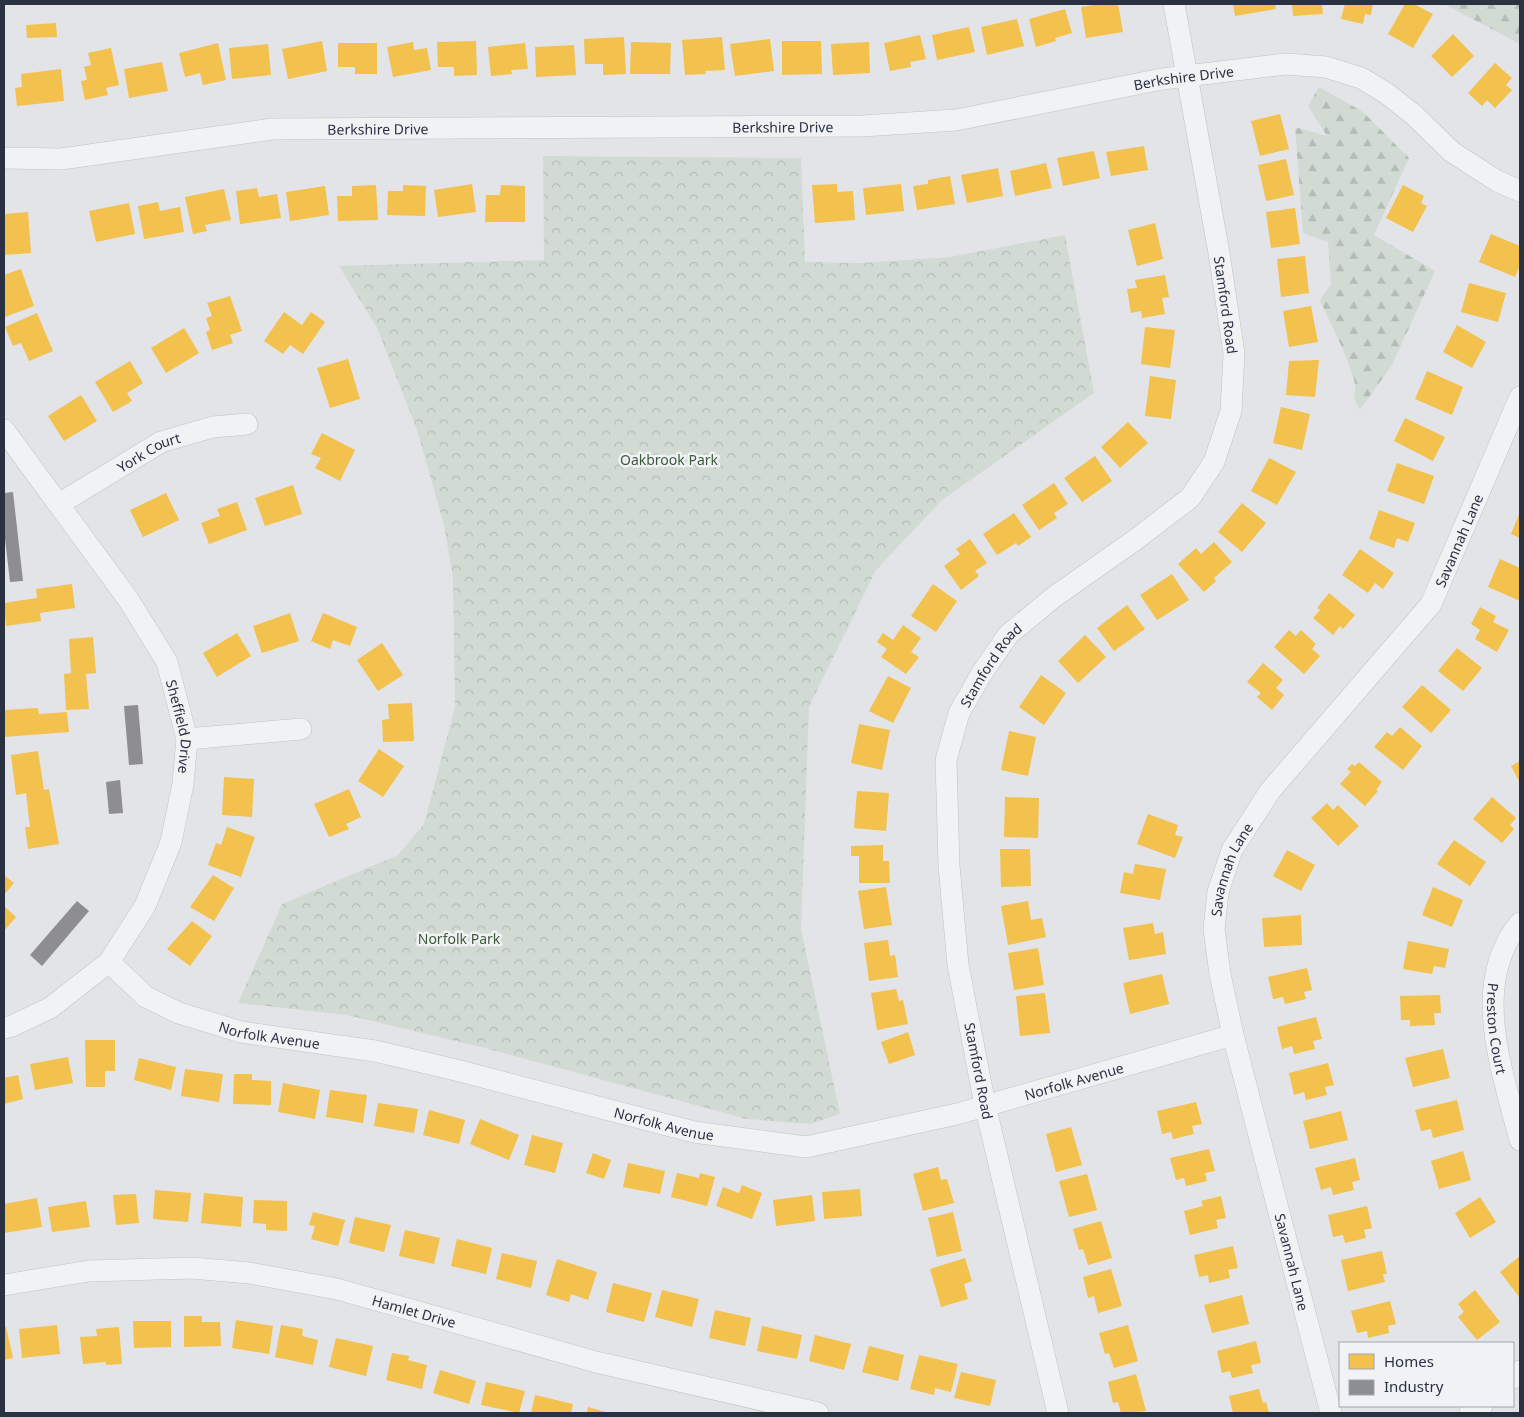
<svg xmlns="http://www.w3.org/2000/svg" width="1524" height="1417" font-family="'Noto Sans',sans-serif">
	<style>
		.forest { fill: url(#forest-firs) }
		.park { fill: url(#park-crowns) }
		.homes { fill: #f2c14e }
		.industry { fill: #8d8d92 }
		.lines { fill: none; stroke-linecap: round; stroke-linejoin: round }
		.street-casing { stroke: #c1c2c5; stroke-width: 22 }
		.street { stroke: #f1f2f4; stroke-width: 21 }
		.labels { text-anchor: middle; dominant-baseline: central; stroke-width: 5; stroke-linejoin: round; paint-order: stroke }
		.street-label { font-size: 14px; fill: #2a3140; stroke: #f0f2f6 }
		.park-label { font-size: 14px; fill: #3c5b37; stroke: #f0f2f6 }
	</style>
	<defs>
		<pattern id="forest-firs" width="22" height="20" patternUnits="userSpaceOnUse" patternTransform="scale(1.25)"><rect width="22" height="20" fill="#d2dbd3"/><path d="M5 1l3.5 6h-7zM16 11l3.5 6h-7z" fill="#b4bcb6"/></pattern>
		<pattern id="park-crowns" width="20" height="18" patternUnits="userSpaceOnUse" patternTransform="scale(1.25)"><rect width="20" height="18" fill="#d2dbd3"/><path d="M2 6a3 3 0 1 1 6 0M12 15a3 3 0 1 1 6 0" fill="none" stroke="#b4bcb6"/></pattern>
	</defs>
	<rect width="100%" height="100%" fill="#e3e4e7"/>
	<path class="forest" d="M1444 4H1520V44Z
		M1319 87 1363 112 1409 158 1374 235 1435 271 1392 365 1360 410C1349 394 1358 394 1354 380 1346 352 1332 327 1320 300L1331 284 1328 242 1303 233 1295 127 1327 136 1308 106Z"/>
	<path class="park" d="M543 156 801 158 805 262 860 263 950 257 1065 235 1094 393 942 500 876 570 809 707 801 929 840 1114 810 1124 747 1119 485 1048 347 1015 238 1003 282 904 398 855 424 824 455 707 453 578 444 525 417 430 377 328 339 266 544 260Z"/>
	<path class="homes" d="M1100 4H1118L1123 32 1086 38 1081 7Z
		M1233 4H1275L1276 9 1235 16Z
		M1292 4H1322L1323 14 1293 16Z
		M1345 4H1373L1371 15 1365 14 1363 24 1341 19Z
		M1405 4H1414L1433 14 1413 48 1388 34Z
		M1065 9 1072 33 1055 38 1056 41 1036 47 1029 19Z
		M1017 19 1024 46 987 55 981 27Z
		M56 23 57 37 27 38 26 25Z
		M969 27 975 52 937 60 932 35Z
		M1453 34 1474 56 1452 77 1431 56Z
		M920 35 926 59 910 62 911 67 890 71 884 43Z
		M624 37 626 74 603 75V64H585L584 39Z
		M722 37 725 70 705 71 706 74 685 75 682 40Z
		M770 39 774 71 735 76 730 44Z
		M322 41 327 71 288 79 282 49Z
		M476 41 477 75 454 76V67H438L437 42Z
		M782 41H821L822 74 782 75Z
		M413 42 414 50 427 48 431 70 393 77 387 47Z
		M631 42 671 43 670 74H630Z
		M869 42 870 73 833 75 831 44Z
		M218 43 226 80 203 85 200 73 185 77 179 53Z
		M338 43H377V74H355V67H338Z
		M525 43 528 69 511 70 512 74 491 76 488 47Z
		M268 44 271 75 232 79 229 48Z
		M574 45 576 75 536 77 535 47Z
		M111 48 119 85 106 88 108 95 85 100 81 81 87 80 84 67 91 65 88 53Z
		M162 62 168 91 129 98 124 69Z
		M1495 63 1512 78 1506 85 1512 90 1495 108 1487 100 1482 106 1468 93Z
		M61 69 64 101 17 106 15 88 22 87 21 74Z
		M1280 114 1289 149 1260 156 1251 121Z
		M1144 146 1148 170 1111 176 1106 152Z
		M1094 151 1100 178 1063 186 1057 158Z
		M1286 159 1294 195 1266 201 1258 165Z
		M1046 163 1052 188 1015 196 1010 171Z
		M998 168 1003 196 967 203 961 175Z
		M950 176 955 204 917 210 913 186 928 184V180Z
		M472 184 476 212 438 217 434 190Z
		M837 184V192L853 191 855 220 815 223 812 185Z
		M901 184 904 211 866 215 863 188Z
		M376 185 378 220 338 221 337 196H352V186Z
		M403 185 426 186 425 216 387 215 388 191H403Z
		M501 185 525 186V222H485L486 195H500Z
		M1403 185 1424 196 1421 203 1427 206 1413 232 1386 218Z
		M325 186 329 215 290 221 286 192Z
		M257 188 259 197 277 194 281 218 240 224 236 191Z
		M224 189 231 220 205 225 207 231 193 234 185 197Z
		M158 202 160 211 180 207 184 232 144 239 138 206Z
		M129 203 135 234 96 242 89 211Z
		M1295 208 1300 244 1271 248 1266 212Z
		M28 212 31 253 4 255V214Z
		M1155 223 1163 259 1137 266 1128 230Z
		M1491 234 1520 246V265L1515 277 1479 262Z
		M1305 256 1309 293 1281 297 1277 259Z
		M21 269 34 306 5 317 4 275Z
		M1165 275 1169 297 1162 298 1165 314 1142 318 1141 311 1131 313 1127 289 1137 288 1135 280Z
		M1469 283 1506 293 1498 322 1461 312Z
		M230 296 242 331 230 335 233 343 212 350 206 332 210 330 206 318 212 316 207 303Z
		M1311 306 1318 342 1289 347 1283 311Z
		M284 312 302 325 311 312 325 322 303 354 290 345 283 354 264 341Z
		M37 313 53 351 29 361 21 343 13 346 5 327Z
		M1457 325 1486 342 1472 368 1443 352Z
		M1145 327 1175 330 1170 368 1141 364Z
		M184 328 199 353 166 373 151 348Z
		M348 359 360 399 330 408 317 368Z
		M1319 360 1315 397 1286 395 1289 361Z
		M130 361 143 383 127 393 132 401 113 412 95 382Z
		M1427 371 1463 387 1452 415 1415 399Z
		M1150 376 1176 380 1171 419 1145 416Z
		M81 395 97 421 64 441 48 416Z
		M1281 407 1310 414 1302 450 1273 443Z
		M1405 418 1445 437 1433 461 1394 441Z
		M1128 422 1148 443 1120 468 1101 447Z
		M322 433 355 450 340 481 315 468 321 458 311 454Z
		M1095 456 1112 481 1082 502 1064 478Z
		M1269 458 1296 472 1277 505 1251 491Z
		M1397 463 1434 476 1424 504 1387 491Z
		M1054 483 1068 504 1054 513 1057 518 1039 530 1022 505Z
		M293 485 302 514 265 526 255 498Z
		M166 493 179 520 143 537 130 510Z
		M237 502 247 530 209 544 201 523 220 516 217 509Z
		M1242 503 1266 523 1242 552 1218 532Z
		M1379 510 1415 523 1408 542 1397 538 1394 548 1369 539Z
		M1520 512V538L1511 534Z
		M1014 513 1031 537 1018 546 1016 543 997 555 983 534Z
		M970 539 987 563 975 571 979 576 961 590 944 566 960 554 956 549Z
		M1214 542 1232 562 1214 578 1216 581 1204 592 1178 564 1196 548 1201 554Z
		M1360 549 1394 573 1383 589 1375 583 1368 593 1342 575Z
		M1500 559 1520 568V601L1488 587Z
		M1172 574 1189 600 1157 620 1140 595Z
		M72 584 75 608 40 613 41 621 6 626 4 603 37 598 36 589Z
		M933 584 957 601 936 632 911 616Z
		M1329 593 1355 615 1343 629 1340 626 1333 635 1313 618 1320 610 1317 608Z
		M1127 605 1145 629 1114 651 1097 628Z
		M1480 607 1496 616 1493 622 1509 630 1497 652 1475 639 1480 630 1471 624Z
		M290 613 299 641 262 653 253 626Z
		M323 613 357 627 350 646 333 640 330 649 311 641Z
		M903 625 921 638 911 652 919 657 906 674 881 657 887 649 877 642 883 633 893 640Z
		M1289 630 1296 636 1301 630 1316 644 1312 649 1320 656 1304 674 1274 647Z
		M237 633 251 656 217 677 203 653Z
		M1085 635 1106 657 1078 683 1058 661Z
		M93 637 96 673 86 674 89 709 66 710 64 674 71 673 69 639Z
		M382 643 403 675 378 691 357 660Z
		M1457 648 1482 668 1463 691 1438 671Z
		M1263 663 1283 680 1276 688 1284 695 1272 710 1257 697 1261 693 1247 682Z
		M1041 675 1066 693 1044 725 1019 707Z
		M888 676 911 688 893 723 869 711Z
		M1422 685 1451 710 1431 733 1402 707Z
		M412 703 414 741 383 742 382 720 389 719 388 704Z
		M38 708 39 714 67 712 69 732 4 737V710Z
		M859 724 890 730 882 770 851 763Z
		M1400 727 1422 746 1403 770 1374 747 1387 732 1392 736Z
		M1009 731 1036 737 1028 776 1001 770Z
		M379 749 404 766 383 797 358 781Z
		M38 751 44 790 49 789 59 844 28 849 25 827H30L26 793 16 795 11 755Z
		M1520 761V783L1511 766Z
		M1359 762 1382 782 1376 790 1378 791 1365 806 1340 784 1351 772 1347 769 1352 764 1355 766Z
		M224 777 254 779 252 817 222 815Z
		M349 789 361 817 346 824 349 829 329 837 314 804Z
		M857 791 889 793 886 831 854 828Z
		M1005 797 1039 798 1038 838 1004 837Z
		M1492 797 1516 818 1510 825 1514 829 1502 843 1473 819Z
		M1327 803 1333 810 1338 805 1359 826 1338 846 1311 818Z
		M1148 814 1178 825 1175 835 1183 837 1175 858 1137 844Z
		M227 827 255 837 241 877 208 865 216 843 221 845Z
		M1454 840 1486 862 1470 886 1437 864Z
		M883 845V861H889L890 883H859V856H851V846Z
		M1000 849H1030L1031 886 1001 887Z
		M1287 850 1315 865 1301 891 1273 876Z
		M1135 864 1166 869 1160 900 1120 893 1124 872 1133 874Z
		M213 875 234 888 214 921 190 907Z
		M5 876 14 883 4 895V878Z
		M886 887 892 925 864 929 858 891Z
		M1433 887 1463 900 1452 927 1422 915Z
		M1028 901 1031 920 1042 918 1046 937 1008 945 1001 906Z
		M4 906 16 917 4 931Z
		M1301 915 1302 945 1264 947 1262 918Z
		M192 921 212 936 190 966 167 949Z
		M1153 923 1155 934 1163 932 1166 954 1129 960 1123 928Z
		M888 940 890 956 895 955 898 977 869 981 864 943Z
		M1408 941 1449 949 1445 968 1434 966 1432 974 1403 969Z
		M1038 948 1044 985 1014 990 1008 953Z
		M1307 968 1312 990 1304 992 1306 999 1285 1004 1283 997 1273 999 1268 977Z
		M1162 974 1169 1004 1130 1014 1123 983Z
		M896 989 899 1001 903 1000 908 1024 877 1030 871 993Z
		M1045 993 1050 1033 1020 1036 1016 996Z
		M1440 995 1441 1013H1434L1435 1025 1410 1026V1020H1401L1400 996Z
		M1316 1017 1322 1039 1313 1041 1315 1049 1294 1054 1292 1046 1282 1049 1277 1027Z
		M908 1032 915 1055 889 1064 881 1042Z
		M85 1040H115V1071H105V1087H86Z
		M1443 1049 1450 1078 1413 1087 1405 1058Z
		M68 1057 73 1083 35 1090 30 1064Z
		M139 1058 176 1067 171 1090 134 1080Z
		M1328 1063 1334 1085 1325 1087 1327 1095 1306 1100 1304 1092 1294 1095 1289 1073Z
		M185 1069 223 1074 219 1102 181 1096Z
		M234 1074H252V1080L271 1081V1105L233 1104Z
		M18 1075 23 1099 4 1104V1078Z
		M283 1083 320 1090 315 1119 278 1112Z
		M330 1090 367 1095 363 1123 326 1117Z
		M1457 1100 1464 1130 1433 1138 1431 1129 1421 1131 1415 1110Z
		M1196 1102 1202 1124 1192 1126 1194 1134 1173 1139 1171 1132 1162 1134 1157 1111Z
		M378 1103 418 1109 414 1133 374 1126Z
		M429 1110 465 1120 459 1144 423 1135Z
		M1341 1111 1348 1140 1310 1149 1303 1121Z
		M480 1119 519 1135 509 1160 470 1144Z
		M1071 1127 1082 1165 1056 1172 1046 1134Z
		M532 1135 563 1143 555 1173 524 1165Z
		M1209 1149 1215 1171 1205 1173 1207 1181 1186 1186 1184 1178 1176 1180 1170 1158Z
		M1463 1151 1471 1180 1439 1189 1431 1161Z
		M593 1153 611 1160 604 1179 586 1173Z
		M1355 1158 1360 1180 1352 1182 1354 1190 1333 1195 1331 1187 1321 1190 1315 1168Z
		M628 1163 665 1171 660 1194 623 1187Z
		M938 1167 941 1180 947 1179 954 1203 923 1211 913 1174Z
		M677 1173 699 1178 700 1173 715 1177 707 1206 671 1197Z
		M1087 1174 1097 1210 1069 1217 1059 1181Z
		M742 1185 762 1193 752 1219 716 1206 723 1187 739 1193Z
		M860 1189 862 1216 824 1219 822 1192Z
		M155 1190 191 1193 188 1222 153 1219Z
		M204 1193 243 1197 241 1227 201 1223Z
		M136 1194 139 1223 116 1225 113 1195Z
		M812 1195 815 1221 776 1226 773 1200Z
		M1221 1196 1226 1218 1216 1220 1218 1228 1190 1235 1184 1211 1203 1206 1201 1201Z
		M1480 1197 1496 1222 1470 1238 1455 1213Z
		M37 1198 42 1227 4 1233V1204Z
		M254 1200 287 1201V1231L266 1230V1224L253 1223Z
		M86 1201 90 1227 52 1232 48 1207Z
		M1367 1206 1372 1228 1364 1230 1366 1238 1345 1243 1343 1235 1333 1237 1328 1215Z
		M313 1212 345 1220 338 1246 311 1239 315 1226 309 1225Z
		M953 1212 962 1251 937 1257 928 1218Z
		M355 1217 391 1225 384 1252 349 1243Z
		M1101 1221 1112 1258 1088 1265 1083 1249 1079 1250 1073 1229Z
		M405 1230 440 1238 434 1264 399 1256Z
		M457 1239 492 1248 486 1274 451 1266Z
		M1233 1246 1238 1268 1228 1270 1230 1278 1209 1283 1208 1275 1199 1277 1194 1255Z
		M1382 1251 1387 1274H1383L1385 1282 1348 1291 1341 1260Z
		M502 1253 537 1261 531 1288 496 1279Z
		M1520 1256V1298L1500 1272Z
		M965 1258 972 1281 964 1284 968 1299 941 1307 930 1269Z
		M557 1259 597 1272 588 1300 571 1294 569 1302 546 1295Z
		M1111 1269 1122 1306 1098 1313 1094 1296 1088 1298 1083 1277Z
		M613 1283 652 1293 644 1322 606 1312Z
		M662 1290 699 1299 692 1327 655 1317Z
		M1475 1290 1500 1322 1477 1340 1458 1317 1464 1312 1458 1304Z
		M1242 1295 1249 1324 1212 1333 1204 1305Z
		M1390 1301 1396 1324 1388 1326 1389 1333 1368 1338 1367 1331 1357 1333 1351 1311Z
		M715 1310 751 1318 745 1346 709 1338Z
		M184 1316H202V1322H220L221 1346 184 1347Z
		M236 1320 273 1326 269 1354 232 1348Z
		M133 1321H171V1347L134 1348Z
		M57 1325 60 1354 22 1358 19 1329Z
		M281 1325 303 1329 302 1336 318 1340 313 1365 275 1357Z
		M1128 1325 1138 1361 1114 1368 1109 1353 1105 1354 1099 1333Z
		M762 1326 802 1335 797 1359 757 1351Z
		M4 1327H6L13 1358 4 1360Z
		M119 1327 122 1364 106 1365V1362L83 1364 80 1337 97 1336 96 1329Z
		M815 1335 851 1344 844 1370 809 1361Z
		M336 1338 373 1346 366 1376 329 1367Z
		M1256 1341 1261 1363 1251 1365 1253 1373 1232 1378 1230 1371 1222 1373 1217 1351Z
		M869 1346 904 1355 898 1381 862 1372Z
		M392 1353 409 1356 408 1360 427 1365 422 1389 386 1380Z
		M919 1355 958 1364 951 1392 935 1388 934 1395 910 1389Z
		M440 1370 476 1381 469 1404 433 1393Z
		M961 1372 996 1380 990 1406 954 1398Z
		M1136 1374 1146 1411 1121 1413 1118 1402 1113 1403 1108 1382Z
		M486 1382 525 1391 519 1413 481 1405Z
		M1259 1389 1263 1403 1266 1402 1269 1413H1233L1229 1396Z
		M535 1395 573 1404 571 1413H531Z
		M588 1407 609 1413H587Z"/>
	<path class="industry" d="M13 492 23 581 10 582 4 530V493Z
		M138 705 143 764 129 765 124 706Z
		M120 780 123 813 109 814 106 782Z
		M77 901 89 911 42 966 30 955Z"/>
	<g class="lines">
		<g class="street-casing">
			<g id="street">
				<path id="s1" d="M4 158 61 159 272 129 862 126 956 120 1162 79 1286 64 1326 67 1361 78 1386 93 1414 115 1452 152 1497 181 1520 191"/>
				<path id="s2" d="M4 430 128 599 167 662 187 739 183 784 171 842 145 906 109 962 50 1008 12 1026 4 1028"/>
				<path id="s3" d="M59 504 161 442 213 427 247 424"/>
				<path d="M187 739 301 729"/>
				<path id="s4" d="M1520 923C1469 983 1503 1073 1520 1140"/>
				<path id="s5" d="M109 962 146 997 179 1013 241 1032 375 1051 456 1070 694 1132 806 1147 957 1114 1233 1035"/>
				<path id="s6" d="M4 1285 89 1271 192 1268 249 1273 337 1289 596 1362 818 1413"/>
				<path d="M1513 1378 1520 1371"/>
				<path id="s7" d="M1058 1413 985 1105 958 965 949 866 946 760 959 713 982 673 1008 635 1054 597 1135 540 1190 498 1214 462 1231 411 1234 353 1219 253 1174 4"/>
				<path id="s8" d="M1331 1413 1233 1035 1220 974 1214 929 1218 892 1232 850 1270 791 1431 604 1520 397"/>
				<path d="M1470 1413 1482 1406"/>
			</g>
		</g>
		<use href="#street" class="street"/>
	</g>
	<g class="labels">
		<g class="street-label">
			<text stroke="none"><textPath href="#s1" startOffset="1186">Berkshire Drive</textPath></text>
			<text stroke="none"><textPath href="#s1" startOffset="781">Berkshire Drive</textPath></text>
			<text stroke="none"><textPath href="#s1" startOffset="376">Berkshire Drive</textPath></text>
			<text transform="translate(1226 305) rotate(82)">Stamford Road</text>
			<text stroke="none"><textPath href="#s3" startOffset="104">York Court</textPath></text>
			<text stroke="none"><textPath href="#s8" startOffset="966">Savannah Lane</textPath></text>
			<text stroke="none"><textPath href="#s7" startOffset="771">Stamford Road</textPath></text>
			<text stroke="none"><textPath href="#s2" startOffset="350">Sheffield Drive</textPath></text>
			<text stroke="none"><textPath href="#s8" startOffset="561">Savannah Lane</textPath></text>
			<text stroke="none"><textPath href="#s4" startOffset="112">Preston Court</textPath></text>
			<text stroke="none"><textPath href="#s5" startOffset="181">Norfolk Avenue</textPath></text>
			<text transform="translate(979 1071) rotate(79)">Stamford Road</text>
			<text stroke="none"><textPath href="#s5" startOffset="1006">Norfolk Avenue</textPath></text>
			<text stroke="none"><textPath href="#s5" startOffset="586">Norfolk Avenue</textPath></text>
			<text transform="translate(1292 1262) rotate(76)">Savannah Lane</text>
			<text stroke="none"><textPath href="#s6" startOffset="416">Hamlet Drive</textPath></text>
		</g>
		<g class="park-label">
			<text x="669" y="459">Oakbrook Park</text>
			<text x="459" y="938">Norfolk Park</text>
		</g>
	</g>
	<rect width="1524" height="1417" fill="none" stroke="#2a3140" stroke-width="10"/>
	<rect x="1339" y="1342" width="175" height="65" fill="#f0f2f6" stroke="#a1a5ad"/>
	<rect x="1349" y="1354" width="25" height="15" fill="#f2c14e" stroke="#a1a5ad"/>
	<text x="1384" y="1367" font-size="15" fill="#2a3140">Homes</text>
	<rect x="1349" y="1380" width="25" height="15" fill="#8d8d92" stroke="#a1a5ad"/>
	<text x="1384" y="1392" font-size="15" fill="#2a3140">Industry</text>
</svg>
